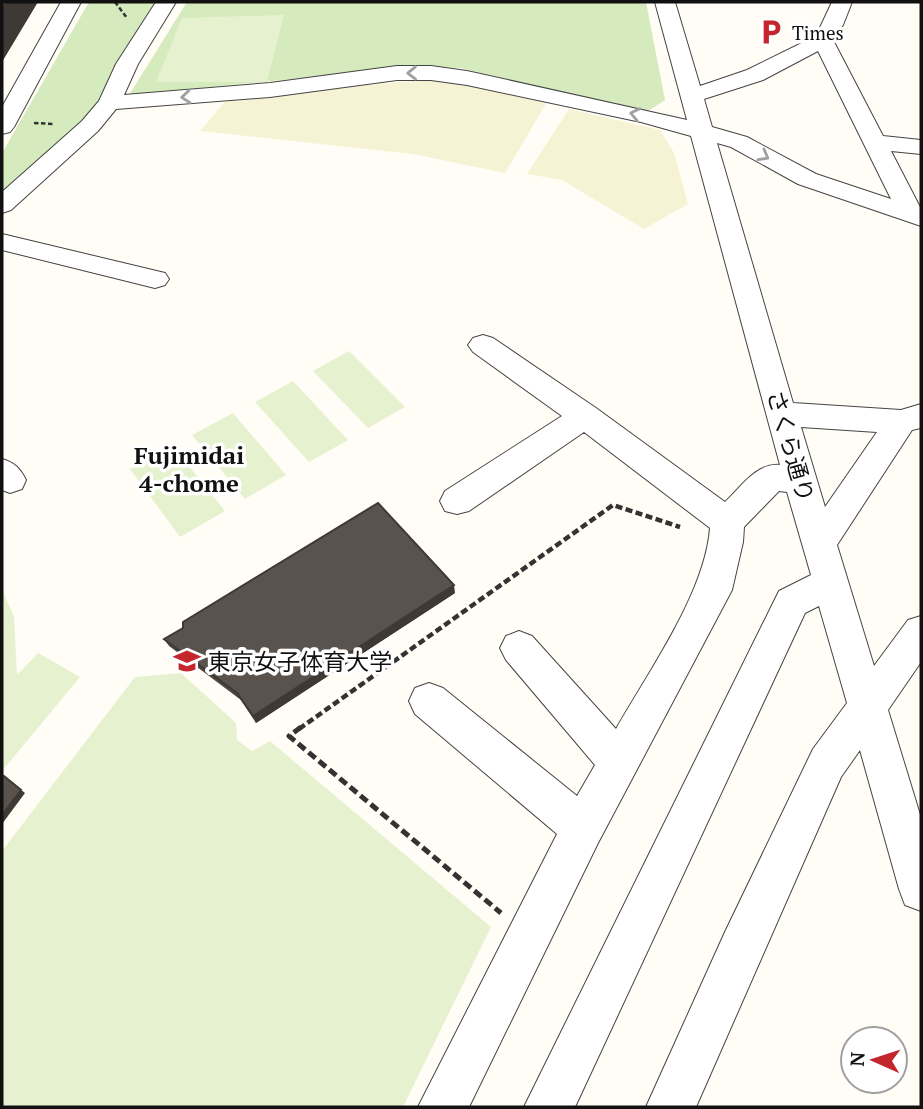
<svg xmlns="http://www.w3.org/2000/svg" width="923" height="1109" font-family="'PT Serif','Noto Sans JP',serif">
	<style>
		.farmland { fill: #f6f3d4 }
		.green { fill: #d5ebbd }
		.pitch { fill: #e6f2cf }
		.lines { fill: none; stroke-linecap: round; stroke-linejoin: round }
		.minor-casing { stroke: #444; stroke-width: 2 }
		.path-far2 { stroke: #333; stroke-width: 2.5; stroke-dasharray: 4.5 2.5; stroke-linecap: butt }
		.path-far1 { stroke: #333; stroke-width: 4.5; stroke-dasharray: 7 3.5; stroke-linecap: butt }
		.path { stroke: #333; stroke-width: 5; stroke-dasharray: 9 4.5; stroke-linecap: butt }
		.minor { fill: #fff; fill-rule: evenodd }
		.wall { fill: #4d4742 }
		.shaded-wall { fill: #3f3936 }
		.building { fill: #5a524d; stroke: #3f3936; stroke-width: 2 }
		.oneway { stroke: #a0a0a0 }
		.labels { text-anchor: middle; dominant-baseline: central; stroke-width: 7; stroke-linejoin: round; paint-order: stroke }
		.far-poi-label { font-size: 19px; fill: #111; stroke: #fff; text-anchor: start }
		.street-label { font-size: 23px; fill: #111; stroke: #fff }
		.poi-label { font-size: 23px; fill: #111; stroke: #fff; text-anchor: start }
		.neighbourhood-label { font-size: 24px; font-weight: bold; fill: #111; stroke: #fff }
	</style>
	<rect width="100%" height="100%" fill="#fffdf5"/>
	<path class="farmland" d="M445 78 547 102 505 173 413 154 200 131 228 98Z
		M569 109 660 130 674 153 688 204 644 229 562 180 527 174Z"/>
	<path class="green" d="M89 2H170L116 86 51 160 5 194H2V153Z
		M187 2H646L665 100 645 113 461 68 415 67 129 95Z"/>
	<path class="pitch" d="M284 15 267 82H156L182 18Z
		M349 351 405 407 368 428 313 371Z
		M293 381 348 440 309 462 255 402Z
		M233 413 286 475 245 499 192 435Z
		M173 446 225 511 180 537 130 469Z
		M2 590 14 616 17 675 38 653 80 677 2 771Z
		M181 673 236 723 237 740 252 751 270 741 491 927 403 1107H2V851L135 677Z"/>
	<g class="lines">
		<g class="minor-casing">
			<path id="minor" d="M61 2H81L14 127 10 132 2 134V107Z
				M156 2H176L138 64 124 95 270 83 397 66H431L467 71 687 120 655 2H675L700 86 747 70 816 36 832 2H852L843 25 833 40 883 136 921 140V154L891 151 921 209V226L798 184 731 147 717 143 793 403 901 410 921 404V428L912 430 837 545 874 666 908 620 921 616V662L888 710 921 818V911L905 905 899 889 860 750 841 777 696 1107H646L725 932 813 749 847 703 819 606 805 613 575 1107H524L779 591 811 575 787 492 779 491 744 527 743 542 732 590 598 843 469 1107H418L557 834 415 714 409 701 415 688 429 683 443 688 577 796 595 765 506 660 500 648 506 636 519 631 532 636 616 729C649 671 705 593 710 528L584 432 469 511 457 514 445 511 440 501 445 491 562 416 473 352 468 345 473 338 483 335 493 338 596 408 725 502C740 488 757 462 780 465L691 136 641 122 467 85 431 80H397L270 97 116 109 98 131 11 210 2 213V192L82 121 99 101 116 64ZM818 51 891 199 816 174 747 137 712 127 704 99 763 80ZM801 427 877 432 825 507Z
				M2 234 165 273 169 279 165 285 155 288 2 250Z
				M2 459C15 463 20 468 26 480L22 489 10 493 2 490Z"/>
		</g>
		<path class="path-far2" d="M115 2 127 18
			M34 123 53 124"/>
		<path class="path-far1" d="M299 729 613 505 680 527"/>
		<path class="path" d="M301 727 289 736 501 913"/>
		<use href="#minor" class="minor"/>
	</g>
	<path class="wall" d="M455 593 256 723 241 700 169 646 164 639Z"/>
	<path class="shaded-wall" d="M7 2H38L2 62V10Z
		M454 585 455 593 256 723 253 716Z
		M4 776 25 793 2 824V815Z"/>
	<path class="building" d="M2 2H7L2 10Z
		M378 503 454 585 253 716 237 693 164 639 183 628V622Z
		M4 776 21 790 2 815V779Z"/>
	<defs><path id="oneway-chevron" d="M-2-3.5L2.5 0L-2 3.5" fill="none" stroke-width="1.6" stroke-linecap="round" stroke-linejoin="round" transform="scale(1.75)"/></defs>
	<g class="oneway">
		<use href="#oneway-chevron" transform="translate(412 73) rotate(179)"/>
		<use href="#oneway-chevron" transform="translate(186 97) rotate(175)"/>
		<use href="#oneway-chevron" transform="translate(635 114) rotate(-168)"/>
		<use href="#oneway-chevron" transform="translate(764 156) rotate(29)"/>
	</g>
	<defs>
		<g id="parking-bare" transform="scale(2.1)"><path d="M-3.5-5.5H1a3.5 3.5 0 0 1 0 7H-1V5.5H-3.5ZM-1-3.4V-.6H.8a1.4 1.4 0 0 0 0-2.8Z" fill="#c4262e" stroke="#fff" stroke-width="2.5" paint-order="stroke"/></g>
		<g id="university-bare" transform="scale(2.1)"><path d="M0-5L7-2L0 1L-7-2ZM-4 1L0 2.5L4 1V4Q0 6-4 4Z" fill="#c4262e" stroke="#fff" stroke-width="2.5" paint-order="stroke"/></g>
	</defs>
	<g fill-rule="evenodd">
		<use href="#parking-bare" x="771" y="32"/>
		<use href="#university-bare" x="187" y="661"/>
	</g>
	<g class="labels">
		<g class="far-poi-label">
			<text x="792" y="32">Times</text>
		</g>
		<g class="street-label">
			<text transform="translate(791 446) rotate(74)">さくら通り</text>
		</g>
		<g class="poi-label">
			<text x="208" y="661">東京女子体育大学</text>
		</g>
		<g class="neighbourhood-label">
			<text x="189" y="455">Fujimidai<tspan x="189" dy="28">4-chome</tspan></text>
		</g>
	</g>
	<rect width="923" height="1109" fill="none" stroke="#111111" stroke-width="7"/>
	<g transform="translate(874 1060) rotate(273)"><circle r="33" fill="#ffffff" stroke="#a0a0a0" stroke-width="2"/>
	<path d="M0-5L12 26L0 18L-12 26Z" fill="#c4262e"/>
	<text y="-10" font-size="19" font-weight="bold" text-anchor="middle" fill="#111111">N</text>
	</g>
</svg>
